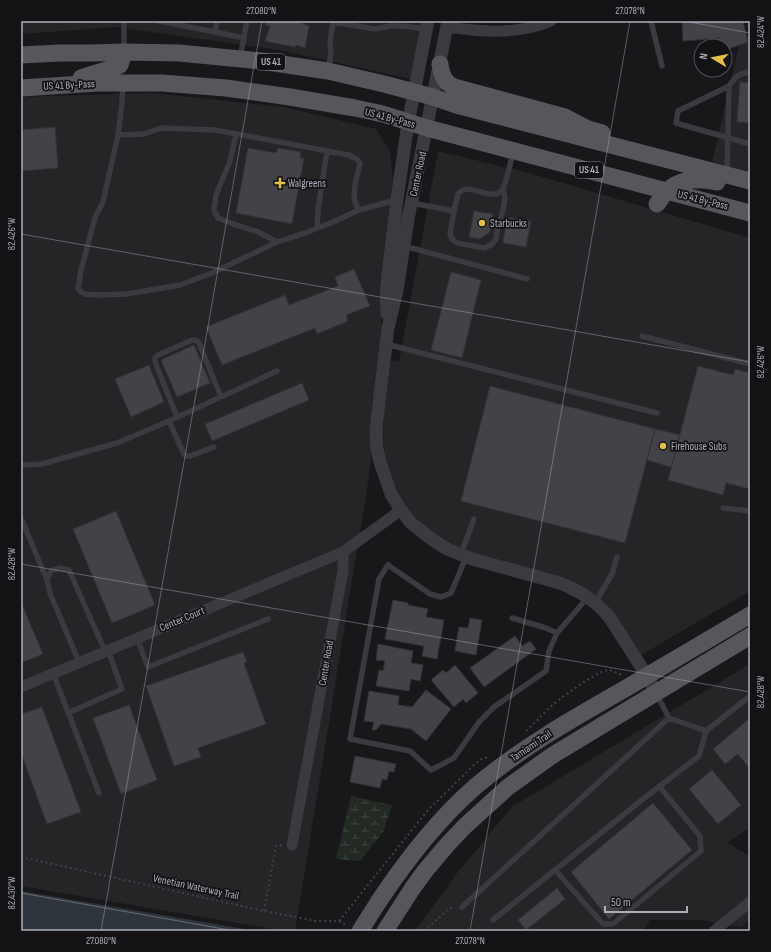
<svg xmlns="http://www.w3.org/2000/svg" width="771" height="952" font-family="'Sofia Sans Condensed',sans-serif">
	<style>
		.built { fill: #252427 }
		.wetland { fill: url(#wetland-marsh) }
		.water { fill: #2f353d }
		.building { fill: #434347; stroke: #333236 }
		.lines { fill: none; stroke-linecap: round; stroke-linejoin: round }
		.path { stroke: #404146; stroke-width: 2; stroke-dasharray: 2 3; stroke-linecap: butt }
		.service { stroke: #3a3a3f; stroke-width: 5.5 }
		.minor { stroke: #3a3a3f; stroke-width: 11 }
		.tertiary { stroke: #3a3a3f; stroke-width: 13 }
		.primary { stroke: #56575d; stroke-width: 17 }
		.primary-bridge { stroke: #56575d; stroke-width: 17 }
		.ticks { fill: none; stroke: #acaeb9; stroke-width: 1; stroke-opacity: 0.45 }
		.poi-dot { fill: #e3c148; stroke: #131315; stroke-width: 1.5 }
		.labels { text-anchor: middle; dominant-baseline: central; stroke-width: 3.5; stroke-linejoin: round; paint-order: stroke }
		.shield { fill: #131315; stroke: #7e8088; stroke-width: 1 }
		.shield-label { font-size: 10px; font-weight: bold; fill: #acaeb9 }
		.street-label { font-size: 11px; fill: #acaeb9; stroke: #131315 }
		.poi-label { font-size: 11px; fill: #acaeb9; stroke: #131315; text-anchor: start }
		.neatline { fill: none; stroke: #acaeb9; stroke-width: 1.5 }
		.ticks-label { font-size: 10px; text-anchor: middle; fill: #acaeb9 }
	</style>
	<defs>
		<pattern id="wetland-marsh" width="20" height="14" patternUnits="userSpaceOnUse"><rect width="20" height="14" fill="#232a24"/><path d="M1 5h8M5 5V1M11 12h8M15 12V8" fill="none" stroke="#404642"/></pattern>
	</defs>
	<rect width="100%" height="100%" fill="#18181a"/>
	<path class="built" d="M21 21H421L411 79 279 50 116 27 21 34Z
		M750 36V175L712 162 741 38Z
		M152 93 285 107 376 129 390 151 393 180 379 289 382 327 371 411 370 430 372 452 367 489 295 931H284L21 886V97Z
		M438 151 529 173 750 238V591L641 655 608 606 450 544 436 536 416 519 406 507 397 492 386 461 384 449 383 431 384 412 391 360 399 362Z
		M750 664V827L727 843 750 856V919L741 927 700 920H650L643 931H415L458 872 512 807Z"/>
	<path class="wetland" d="M351 796 392 805 383 832 360 861 336 859Z"/>
	<path class="water" d="M21 891 256 931H21Z"/>
	<path class="building" d="M266 21H303V24L309 26 305 48 296 45 295 47 265 41 270 26 265 25Z
		M682 21H743L748 42 725 50V46H711L710 42 720 38 683 41Z
		M740 82 750 83V123L737 122Z
		M55 127 58 168 22 171 21 130Z
		M248 148 276 153 278 148 301 152 300 158H304L292 224 236 213Z
		M474 211 493 214 490 232 480 239 469 237Z
		M507 217 531 221 526 247 503 243Z
		M354 269 370 306 346 315 348 321 317 334 315 328 222 365 206 327 285 295 289 305 338 286 335 277Z
		M451 272 481 280 462 358 431 350Z
		M194 345 210 383 177 397 161 360Z
		M149 365 164 402 131 417 115 379Z
		M698 366 733 375 735 369 750 373V489L726 483 723 495 668 480Z
		M302 383 309 400 212 441 205 424Z
		M490 386 655 429 625 543 461 501Z
		M655 429 680 435 671 467 647 460Z
		M116 511 155 605 112 623 73 529Z
		M393 600 408 603V605L428 609 426 617 444 620 437 659 422 656 424 646 385 639Z
		M21 602 43 654 21 663Z
		M470 618 482 620 476 655 455 651 459 627 468 628Z
		M515 636 522 646 530 641 536 649 484 687 470 668Z
		M378 644 413 651 411 663 423 665 420 681 411 679 409 691 376 686 379 670 383 671 385 661 376 660Z
		M243 652 247 662 244 663 266 724 198 748 201 757 174 766 146 686Z
		M455 665 478 693 466 703 463 699 454 707 431 680 443 670 446 673Z
		M426 690 451 709 426 741 411 729 381 724 376 730H372L374 722 364 721 369 691 399 696 398 705 412 707Z
		M129 705 157 780 121 794 93 718Z
		M42 707 81 812 47 824 21 753V714Z
		M750 718V769L738 754 725 764 713 749Z
		M355 756 396 764 394 772 389 771 387 780 382 779 380 788 350 782Z
		M712 770 741 805 718 824 689 789Z
		M653 803 692 850 609 919 571 872Z
		M557 888 565 899 526 930 518 920Z"/>
	<g class="lines">
		<path class="path" d="M526 731C534 724 540 717 548 709 556 701 597 671 608 670 612 670 616 673 620 674L621 676
			M21 857 264 911 316 921H339L347 926
			M264 911 276 846 283 845
			M339 921 428 810 476 763 483 758 490 757
			M424 931 450 908H454"/>
		<path class="service" d="M124 21V50
			M159 21 215 32
			M217 21 215 32 244 38
			M651 21 662 66
			M240 58 247 21
			M328 70 331 54 330 41 333 22 375 29 391 26H403L426 29
			M750 72C739 73 735 77 729 86L678 111 676 123 750 144
			M123 85 122 102 118 135 144 134 161 128 215 130 349 155 358 160 360 164C357 178 349 197 359 210
			M236 134 230 161 216 195 214 210 218 218 236 225 258 232 277 242
			M118 135 103 202 95 218 81 270 78 289 84 294 99 295 127 294 180 285 212 273 277 242 305 233 333 222 359 210 396 200
			M727 173 729 86
			M412 203 454 211 458 194C468 180 492 203 502 190 506 185 511 160 513 153
			M454 211 450 234 452 239 457 243 484 248 491 245 496 239 498 225 503 210 505 198 503 188
			M317 228 318 210 327 151
			M404 246 527 279
			M642 336 750 364
			M386 344 625 405 657 413
			M177 417 155 362V358L158 355 192 340H196L199 343 221 397
			M169 421 277 371
			M21 465 42 464 117 443 169 421 184 454 187 456H190L214 447
			M723 508 750 511
			M21 518 47 580
			M461 554 474 519
			M466 557 451 593 441 597 430 594 388 565 379 579 350 739 410 751 431 770 454 758 479 722 494 707 546 671 549 651 557 633 588 597
			M595 603 612 574 617 557
			M512 618 546 628 557 633
			M137 638 148 667 268 619
			M79 662 50 593 47 580 51 571 60 568 69 570 105 651
			M53 673 99 793
			M68 713 122 689 108 650
			M706 731 750 696
			M555 870 603 924H613L701 851 700 836 659 786
			M462 907 669 718 657 695
			M493 920 643 799 699 756 706 731 669 718"/>
		<path class="minor" d="M447 27C482 32 518 35 551 21
			M21 687 343 552 401 510
			M292 845 343 571V552
			M714 931 750 902"/>
		<path class="tertiary" d="M448 21 408 219 397 291 388 328 378 411 376 430 377 449 380 462 391 494 401 510 411 523 433 540 447 549 472 559 560 583C581 592 595 600 610 618L647 676 656 693
			M387 314 386 290 397 199 408 123 428 21"/>
		<path class="primary" d="M21 55 60 53H91L124 52 179 53 261 61 328 71 384 84 433 97 456 105 750 181
			M440 64C441 74 444 83 454 87L565 117 588 129 602 133
			M81 78C94 73 107 71 120 65L124 52
			M21 88 98 83H162L226 88 290 97 355 108 383 114 427 128 750 213
			M657 204C660 200 663 195 667 191 680 178 699 178 717 182
			M379 901C407 859 438 819 476 786 521 748 572 719 623 690 665 665 708 640 750 615
			M385 931 412 889 425 871 447 845 465 826 508 787 553 755 750 636"/>
		<path class="primary-bridge" d="M360 931 379 901"/>
	</g>
	<path class="ticks" d="M684 21 750 33M21 234 750 362M21 564 750 692M21 893 235 931M101 931 262 21M470 931 630 21"/>
	<g class="poi-dot">
		<path d="M278 177h4v4h4v4h-4v4h-4v-4h-4v-4h4z"/>
		<circle cx="482" cy="223" r="4"/>
		<circle cx="663" cy="446" r="4"/>
	</g>
	<g class="labels">
		<g class="shield">
			<rect x="257" y="54" width="28" height="16" rx="3"/>
			<rect x="575" y="162" width="28" height="16" rx="3"/>
		</g>
		<g class="shield-label">
			<text x="271" y="62">US 41</text>
			<text x="589" y="170">US 41</text>
		</g>
		<g class="street-label">
			<text transform="translate(69 85) rotate(-3)">US 41 By-Pass</text>
			<text transform="translate(390 118) rotate(15)">US 41 By-Pass</text>
			<text transform="translate(418 174) rotate(-78)">Center Road</text>
			<text transform="translate(703 200) rotate(14)">US 41 By-Pass</text>
			<text transform="translate(182 619) rotate(-23)">Center Court</text>
			<text transform="translate(326 663) rotate(-80)">Center Road</text>
			<text transform="translate(531 746) rotate(-34)">Tamiami Trail</text>
			<text transform="translate(196 887) rotate(12)">Venetian Waterway Trail</text>
		</g>
		<g class="poi-label">
			<text x="288" y="183">Walgreens</text>
			<text x="490" y="223">Starbucks</text>
			<text x="671" y="446">Firehouse Subs</text>
		</g>
	</g>
	<rect width="771" height="952" fill="none" stroke="#131315" stroke-width="44"/>
	<g transform="translate(713 58) rotate(280)"><circle r="19" fill="#131315" stroke="#505157"/>
	<path d="M0-3L7 15L0 10L-7 15Z" fill="#e3c148"/>
	<text y="-6" font-size="11" font-weight="bold" text-anchor="middle" fill="#acaeb9">N</text>
	</g>
	<path d="M605 906v6h82v-6" fill="none" stroke="#acaeb9" stroke-width="2"/>
	<text x="611" y="906" font-size="12" fill="#acaeb9" stroke="#131315" stroke-width="3" paint-order="stroke">50 m</text>
	<rect x="22" y="22" width="727" height="908" class="neatline"/>
	<g class="ticks-label">
		<text x="261" y="14">27.080°N</text>
		<text x="630" y="14">27.078°N</text>
		<text transform="translate(760 32) rotate(-90)" y="4">82.424°W</text>
		<text transform="translate(11 234) rotate(-90)" y="4">82.426°W</text>
		<text transform="translate(760 362) rotate(-90)" y="4">82.426°W</text>
		<text transform="translate(11 564) rotate(-90)" y="4">82.428°W</text>
		<text transform="translate(760 692) rotate(-90)" y="4">82.428°W</text>
		<text transform="translate(11 893) rotate(-90)" y="4">82.430°W</text>
		<text x="101" y="944">27.080°N</text>
		<text x="470" y="944">27.078°N</text>
	</g>
</svg>
